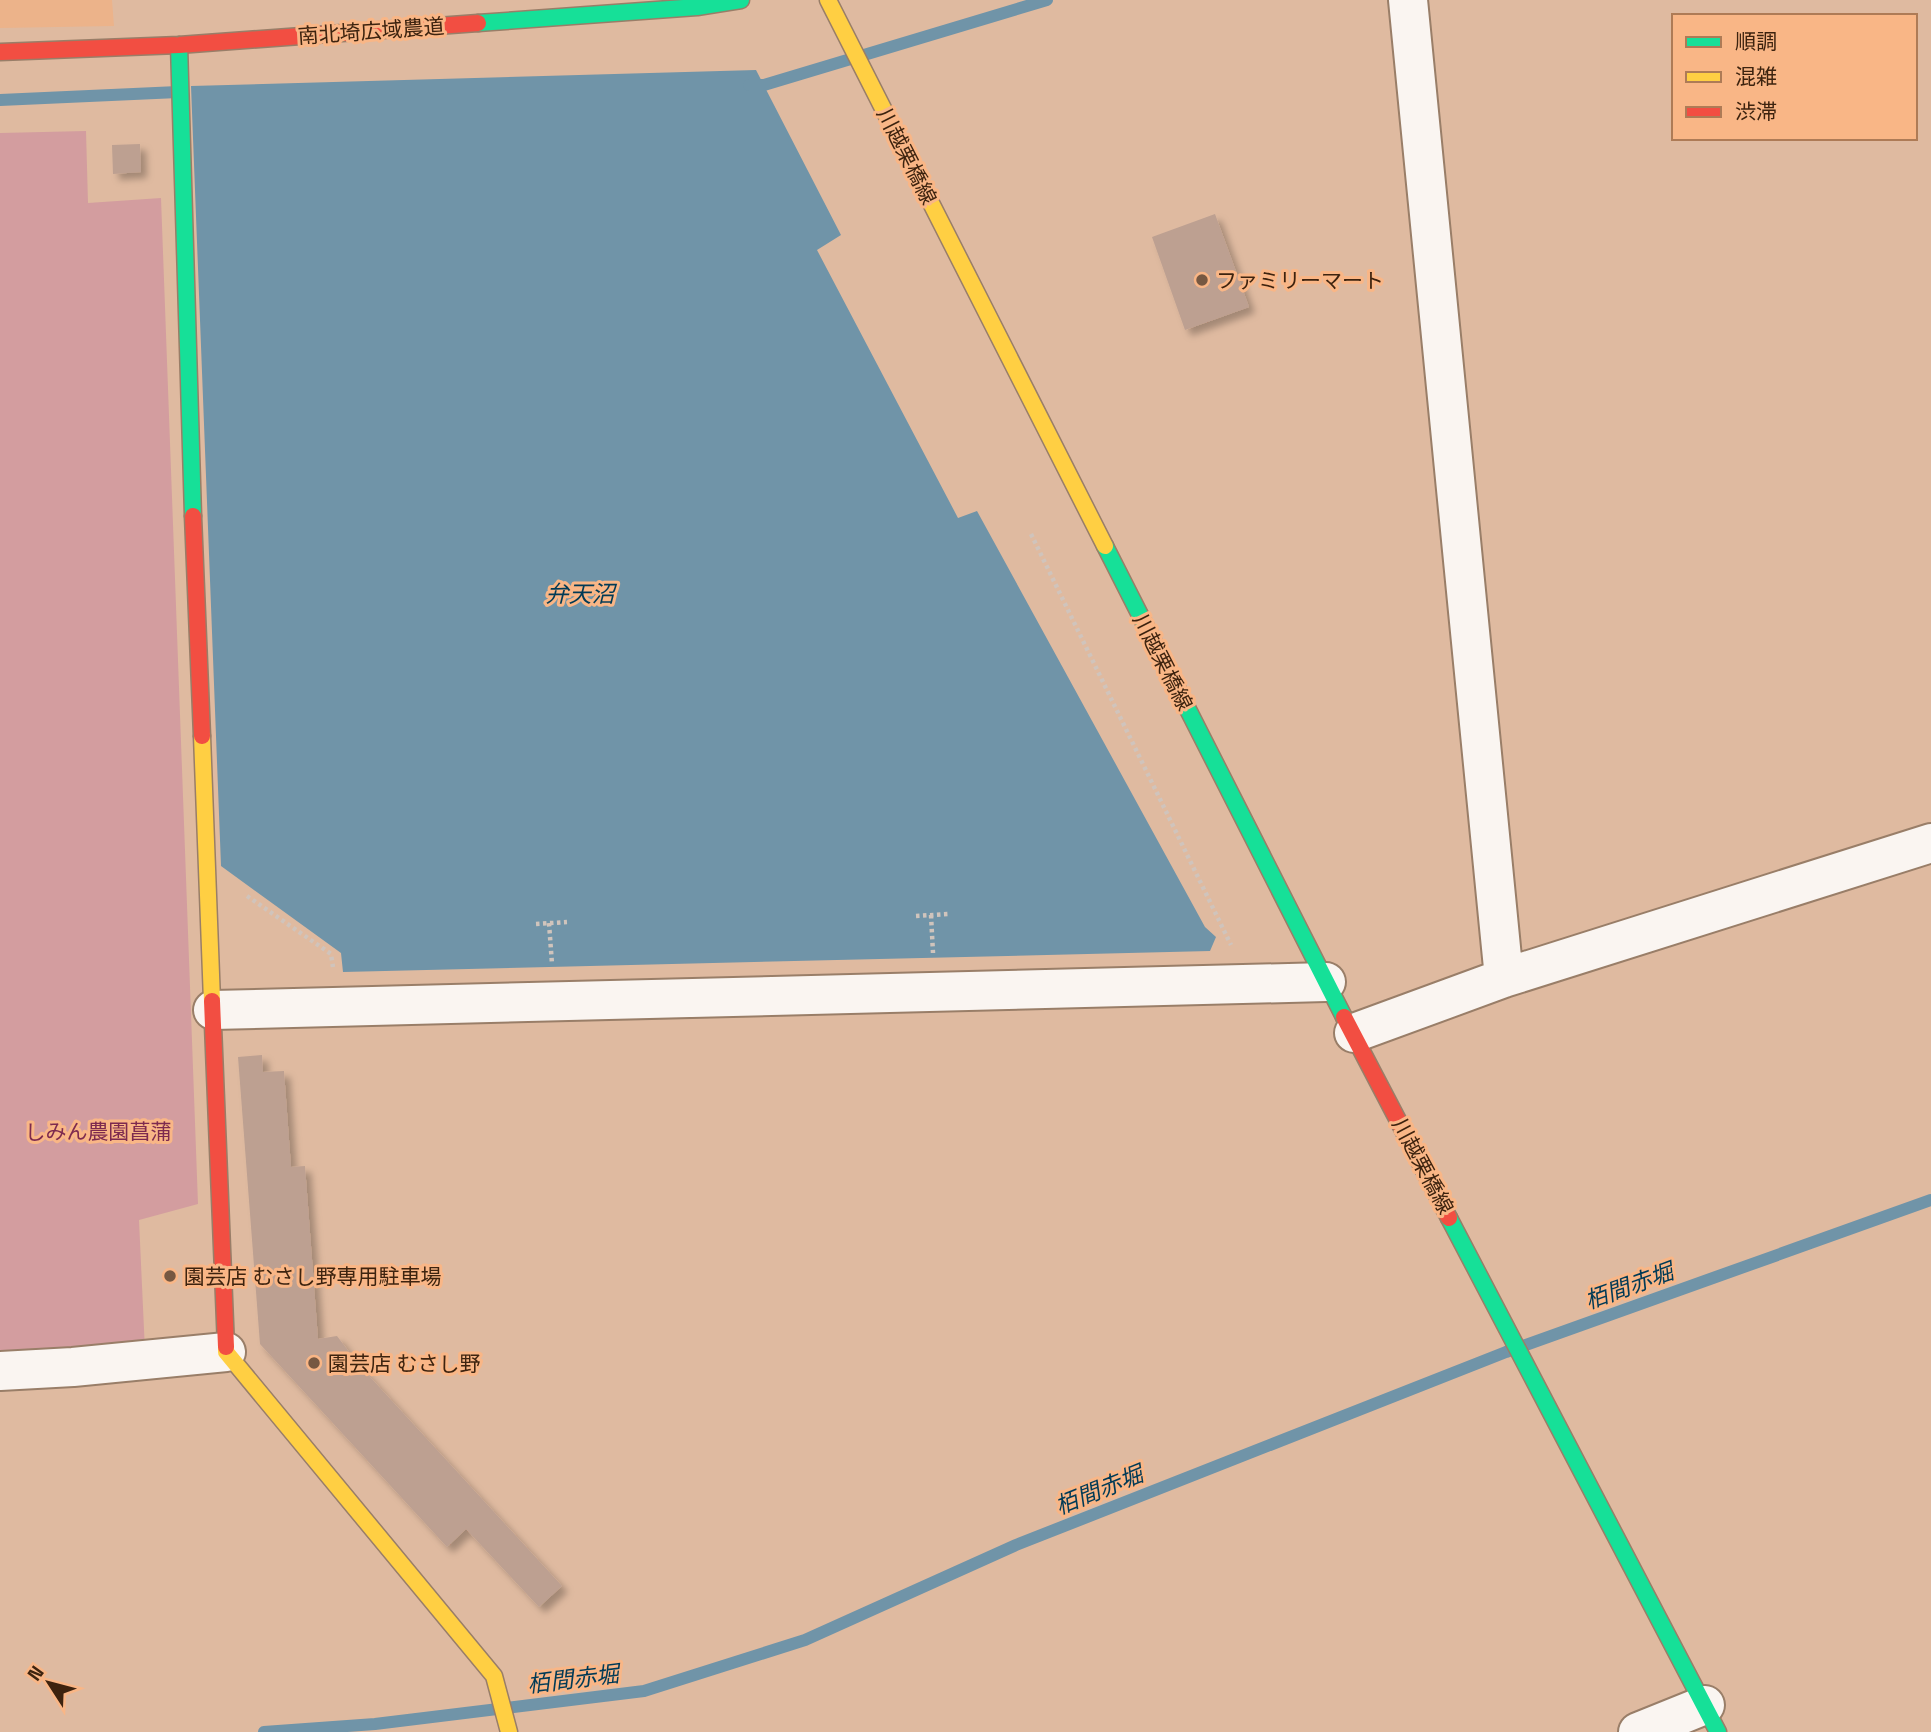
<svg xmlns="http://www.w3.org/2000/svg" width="1931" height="1732" font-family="'Space Grotesk','Noto Sans JP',sans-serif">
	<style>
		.built { fill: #ecb38a }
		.green { fill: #d39d9f }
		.water { fill: #7094a8 }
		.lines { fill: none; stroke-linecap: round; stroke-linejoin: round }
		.stream { stroke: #7094a8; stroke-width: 12 }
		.building { fill: #bda091; filter: url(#shadow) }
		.street-casing { stroke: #997e68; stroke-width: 42 }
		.fast-casing { stroke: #997e68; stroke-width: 19 }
		.slow-casing { stroke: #997e68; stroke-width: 19 }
		.jam-casing { stroke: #997e68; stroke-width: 19 }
		.path { stroke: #d0c4bc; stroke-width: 4.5; stroke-dasharray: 3.5 3.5; stroke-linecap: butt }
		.street { stroke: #faf5f1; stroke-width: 38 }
		.fast { stroke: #16e098; stroke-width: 16 }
		.slow { stroke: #ffcf43; stroke-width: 16 }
		.jam { stroke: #f24e42; stroke-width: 16 }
		.poi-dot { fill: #765842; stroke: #f9b686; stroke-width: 2.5 }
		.labels { text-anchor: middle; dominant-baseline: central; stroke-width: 6; stroke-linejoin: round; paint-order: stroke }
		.street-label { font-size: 21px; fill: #3d230f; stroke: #f9b686 }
		.poi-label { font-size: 21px; fill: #3d230f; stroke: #f9b686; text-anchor: start }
		.park-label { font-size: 21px; fill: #7d2a4f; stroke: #f9b686 }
		.water-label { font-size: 23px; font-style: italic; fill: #003a56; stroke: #f9b686 }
	</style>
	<defs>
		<filter id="shadow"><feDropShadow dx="6" dy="6" stdDeviation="3.5" flood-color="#0004"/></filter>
	</defs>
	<rect width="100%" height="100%" fill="#dfbaa0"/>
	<path class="built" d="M0 0H112L114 26 0 28Z"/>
	<path class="green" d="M86 131 88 203 161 198 198 1204 139 1220 145 1351 0 1357V133Z"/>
	<path class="water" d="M756 70 841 235 817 250 958 518 977 511 1205 927 1216 937 1210 951 343 972 341 953 221 866 191 86Z"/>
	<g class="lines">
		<path class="stream" d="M749 85H764L1047 0
			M0 100 178 92
			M264 1732 375 1724 644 1691 805 1640 1016 1545 1506 1352 1931 1200"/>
	</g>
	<path class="building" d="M140 144 141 172 113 174 112 145Z
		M1215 214 1249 307 1185 330 1152 237Z
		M262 1055 263 1072 284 1071 291 1167 305 1166 318 1339 337 1336 359 1365 562 1586 539 1607 466 1529 447 1547 260 1344 238 1057Z"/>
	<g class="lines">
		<g class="street-casing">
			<path id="street" d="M1408 0 1504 978
				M213 1010 1326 982
				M1354 1033 1504 978 1931 843
				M0 1371 73 1367 226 1352
				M1638 1732 1705 1705"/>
		</g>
		<g class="fast-casing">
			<path id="fast" d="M478 23 697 7 741 0
				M179 45 193 516
				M1105 546 1344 1017
				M1449 1218 1718 1732"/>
		</g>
		<g class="slow-casing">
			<path id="slow" d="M828 0 1105 546
				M202 736 212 1001
				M226 1347V1352L494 1676 509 1732"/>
		</g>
		<g class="jam-casing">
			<path id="jam" d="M0 52 179 45 478 23
				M193 516 202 736
				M212 1001 226 1347
				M1344 1017 1449 1218"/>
		</g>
		<path class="path" d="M1031 534 1231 945
			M247 896 331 954 333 967
			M931 915 933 953
			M916 916 948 914
			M549 923 552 964
			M536 924 567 922"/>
		<use href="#street" class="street"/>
		<use href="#fast" class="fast"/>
		<use href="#slow" class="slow"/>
		<use href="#jam" class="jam"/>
	</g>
	<g class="poi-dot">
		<circle cx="1202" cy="280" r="7"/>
		<circle cx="170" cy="1276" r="7"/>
		<circle cx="314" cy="1363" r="7"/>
	</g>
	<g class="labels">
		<g class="street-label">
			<text transform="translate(371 31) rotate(-4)">南北埼広域農道</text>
			<text transform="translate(907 156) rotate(63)">川越栗橋線</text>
			<text transform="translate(1163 662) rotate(63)">川越栗橋線</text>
			<text transform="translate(1423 1166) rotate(62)">川越栗橋線</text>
		</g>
		<g class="poi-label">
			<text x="1216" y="280">ファミリーマート</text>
			<text x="184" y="1276">園芸店 むさし野専用駐車場</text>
			<text x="328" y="1363">園芸店 むさし野</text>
		</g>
		<g class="park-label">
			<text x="98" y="1131">しみん農園菖蒲</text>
		</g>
		<g class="water-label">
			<text x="580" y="594">弁天沼</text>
			<text transform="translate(1629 1286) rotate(-20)">栢間赤堀</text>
			<text transform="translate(1099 1490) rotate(-22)">栢間赤堀</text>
			<text transform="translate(573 1679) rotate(-7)">栢間赤堀</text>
		</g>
	</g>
	<rect x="1672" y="14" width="245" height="126" fill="#f9b686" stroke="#ae7b56" stroke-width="2"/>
	<rect x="1686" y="37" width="35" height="10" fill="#16e098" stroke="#ae7b56" stroke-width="2"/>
	<text x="1735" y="49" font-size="21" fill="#3d230f">順調</text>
	<rect x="1686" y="72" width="35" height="10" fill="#ffcf43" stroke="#ae7b56" stroke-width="2"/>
	<text x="1735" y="84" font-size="21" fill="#3d230f">混雑</text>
	<rect x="1686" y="107" width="35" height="10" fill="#f24e42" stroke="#ae7b56" stroke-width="2"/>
	<text x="1735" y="119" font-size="21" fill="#3d230f">渋滞</text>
	<g transform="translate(49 1683) rotate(306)" stroke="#f9b686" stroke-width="5" paint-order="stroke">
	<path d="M0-5L12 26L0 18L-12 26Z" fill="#3d230f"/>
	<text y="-10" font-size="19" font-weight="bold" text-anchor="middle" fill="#3d230f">N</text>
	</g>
</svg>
